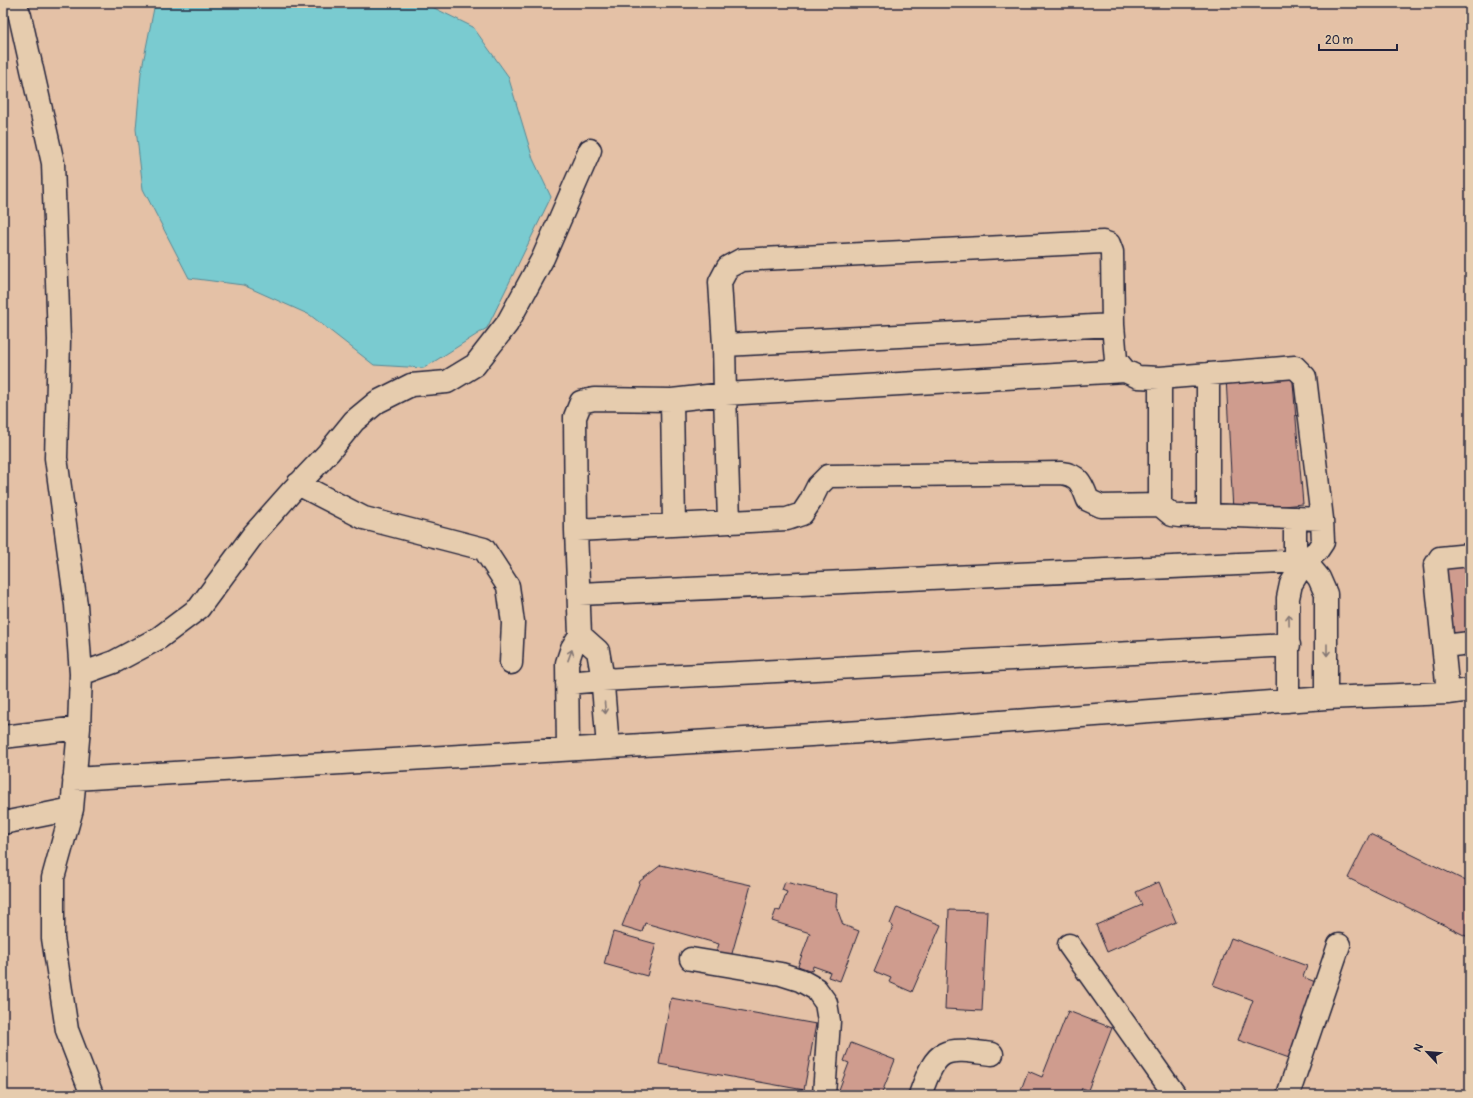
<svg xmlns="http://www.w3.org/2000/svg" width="1473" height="1098" font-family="Pangolin,sans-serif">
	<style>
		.water { fill: #7acbd0; stroke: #578794 }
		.building { fill: #cf9c8e; stroke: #22223b }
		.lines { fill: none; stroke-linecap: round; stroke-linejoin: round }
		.minor-casing { stroke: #22223b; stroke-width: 25 }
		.minor { stroke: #e6ccae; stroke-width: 22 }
		.oneway { stroke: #847774 }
	</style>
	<rect width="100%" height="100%" fill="#e4c1a6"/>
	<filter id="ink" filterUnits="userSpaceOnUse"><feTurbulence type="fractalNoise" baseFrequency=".025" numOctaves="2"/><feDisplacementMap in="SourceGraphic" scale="8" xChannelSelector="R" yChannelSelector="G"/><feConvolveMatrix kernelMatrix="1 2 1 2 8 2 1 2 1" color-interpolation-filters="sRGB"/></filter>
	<g filter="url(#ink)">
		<path class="water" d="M155 3H424L473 27 508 76 533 159 551 197 487 328 424 368 374 365 310 315 243 285 189 278 143 189 136 129 141 73Z"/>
		<path class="building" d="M1292 371 1303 504 1233 511 1226 377Z
			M1470 563V637L1451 639 1441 567Z
			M1370 834 1470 883V938L1348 878Z
			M661 865 751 885 731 957 716 953 719 944 645 923 642 932 622 926 640 881Z
			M785 882 837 894 836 906 843 925 859 931 840 981 828 977 830 972 813 966 812 971 798 966 810 933 772 921 776 910 780 911 787 892 782 890Z
			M1159 882 1176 922 1107 952 1096 925 1142 905 1136 892Z
			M897 907 941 925 912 992 889 982 891 978 874 971 893 926 890 924Z
			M949 910 987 911 982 1011 945 1009Z
			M613 932 656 944 647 976 604 964Z
			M1231 938 1307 966 1303 977 1318 983 1292 1059 1238 1040 1253 1000 1213 985Z
			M671 998 816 1024 804 1090 659 1064Z
			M1068 1011 1112 1028 1088 1090 1082 1088 1079 1095H1019L1028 1071 1042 1077Z
			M851 1043 895 1060 881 1095H837L849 1063 844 1061Z"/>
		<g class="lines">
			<g class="minor-casing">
				<path id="minor" d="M15 3 20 16 53 163 59 340 56 458 76 605 81 674 79 728 72 809 53 878V938L67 1030 92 1095
					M724 345 720 282 728 267 741 260 1103 242 1109 244 1112 252 1113 325
					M1208 374V515
					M1160 378 1295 367 1305 377 1322 519
					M672 400 674 525
					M298 484 364 518 484 549 508 586 513 623 511 663
					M729 521 725 394 1125 371
					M576 530 787 519 802 514 810 502 818 486 828 476 1061 473C1080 475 1082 485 1088 500L1101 506 1160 505
					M1295 561V518
					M1305 561 1319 578 1326 594V698
					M579 594 1305 561
					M580 635 598 651 602 674 608 747
					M1444 646 1470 643
					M81 674 114 662 159 638 199 608 253 535 292 491 328 453 354 421 377 402 411 385 447 382 475 365 507 324 543 258 590 150
					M567 683 602 680 1289 645
					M1448 693 1435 566 1440 558 1470 555
					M3 737 79 728
					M568 749 567 663 572 648 580 635 576 530 575 417 581 402 594 399 672 400 725 394 724 345 1113 325 1116 360 1125 371 1138 377 1160 378V505L1172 515 1179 516 1208 515 1322 519 1323 542 1317 551 1305 561 1291 584 1288 598V701
					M74 779 878 731 1326 698 1448 693 1470 690
					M3 823 72 809
					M1069 945 1175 1095
					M691 959 781 974 800 980 816 989 826 1003 829 1021 824 1095
					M920 1095C937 1047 943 1047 992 1054
					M1288 1095 1339 945"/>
			</g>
			<use href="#minor" class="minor"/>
		</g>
		<defs><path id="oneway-shaft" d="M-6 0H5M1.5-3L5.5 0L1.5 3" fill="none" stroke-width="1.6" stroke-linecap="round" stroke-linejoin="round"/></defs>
		<g class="oneway">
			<use href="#oneway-shaft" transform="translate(1289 620) rotate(-91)"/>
			<use href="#oneway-shaft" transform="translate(1327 650) rotate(90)"/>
			<use href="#oneway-shaft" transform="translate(570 655) rotate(-70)"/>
			<use href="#oneway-shaft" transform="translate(605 708) rotate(85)"/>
		</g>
	</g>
	<rect width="1473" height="1098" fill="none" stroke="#e6ccae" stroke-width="16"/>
	<rect x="8" y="8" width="1457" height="1082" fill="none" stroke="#22223b" stroke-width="1.5" filter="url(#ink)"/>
	<g transform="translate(1427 1052) rotate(296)" stroke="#e6ccae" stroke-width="3" paint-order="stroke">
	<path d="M0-3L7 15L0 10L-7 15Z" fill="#22223b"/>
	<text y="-6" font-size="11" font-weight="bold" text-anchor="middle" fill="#22223b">N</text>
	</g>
	<path d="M1319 44v6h78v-6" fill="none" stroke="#22223b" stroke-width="2"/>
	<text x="1325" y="44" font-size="12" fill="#22223b" stroke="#e6ccae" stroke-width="3" paint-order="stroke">20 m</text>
</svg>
